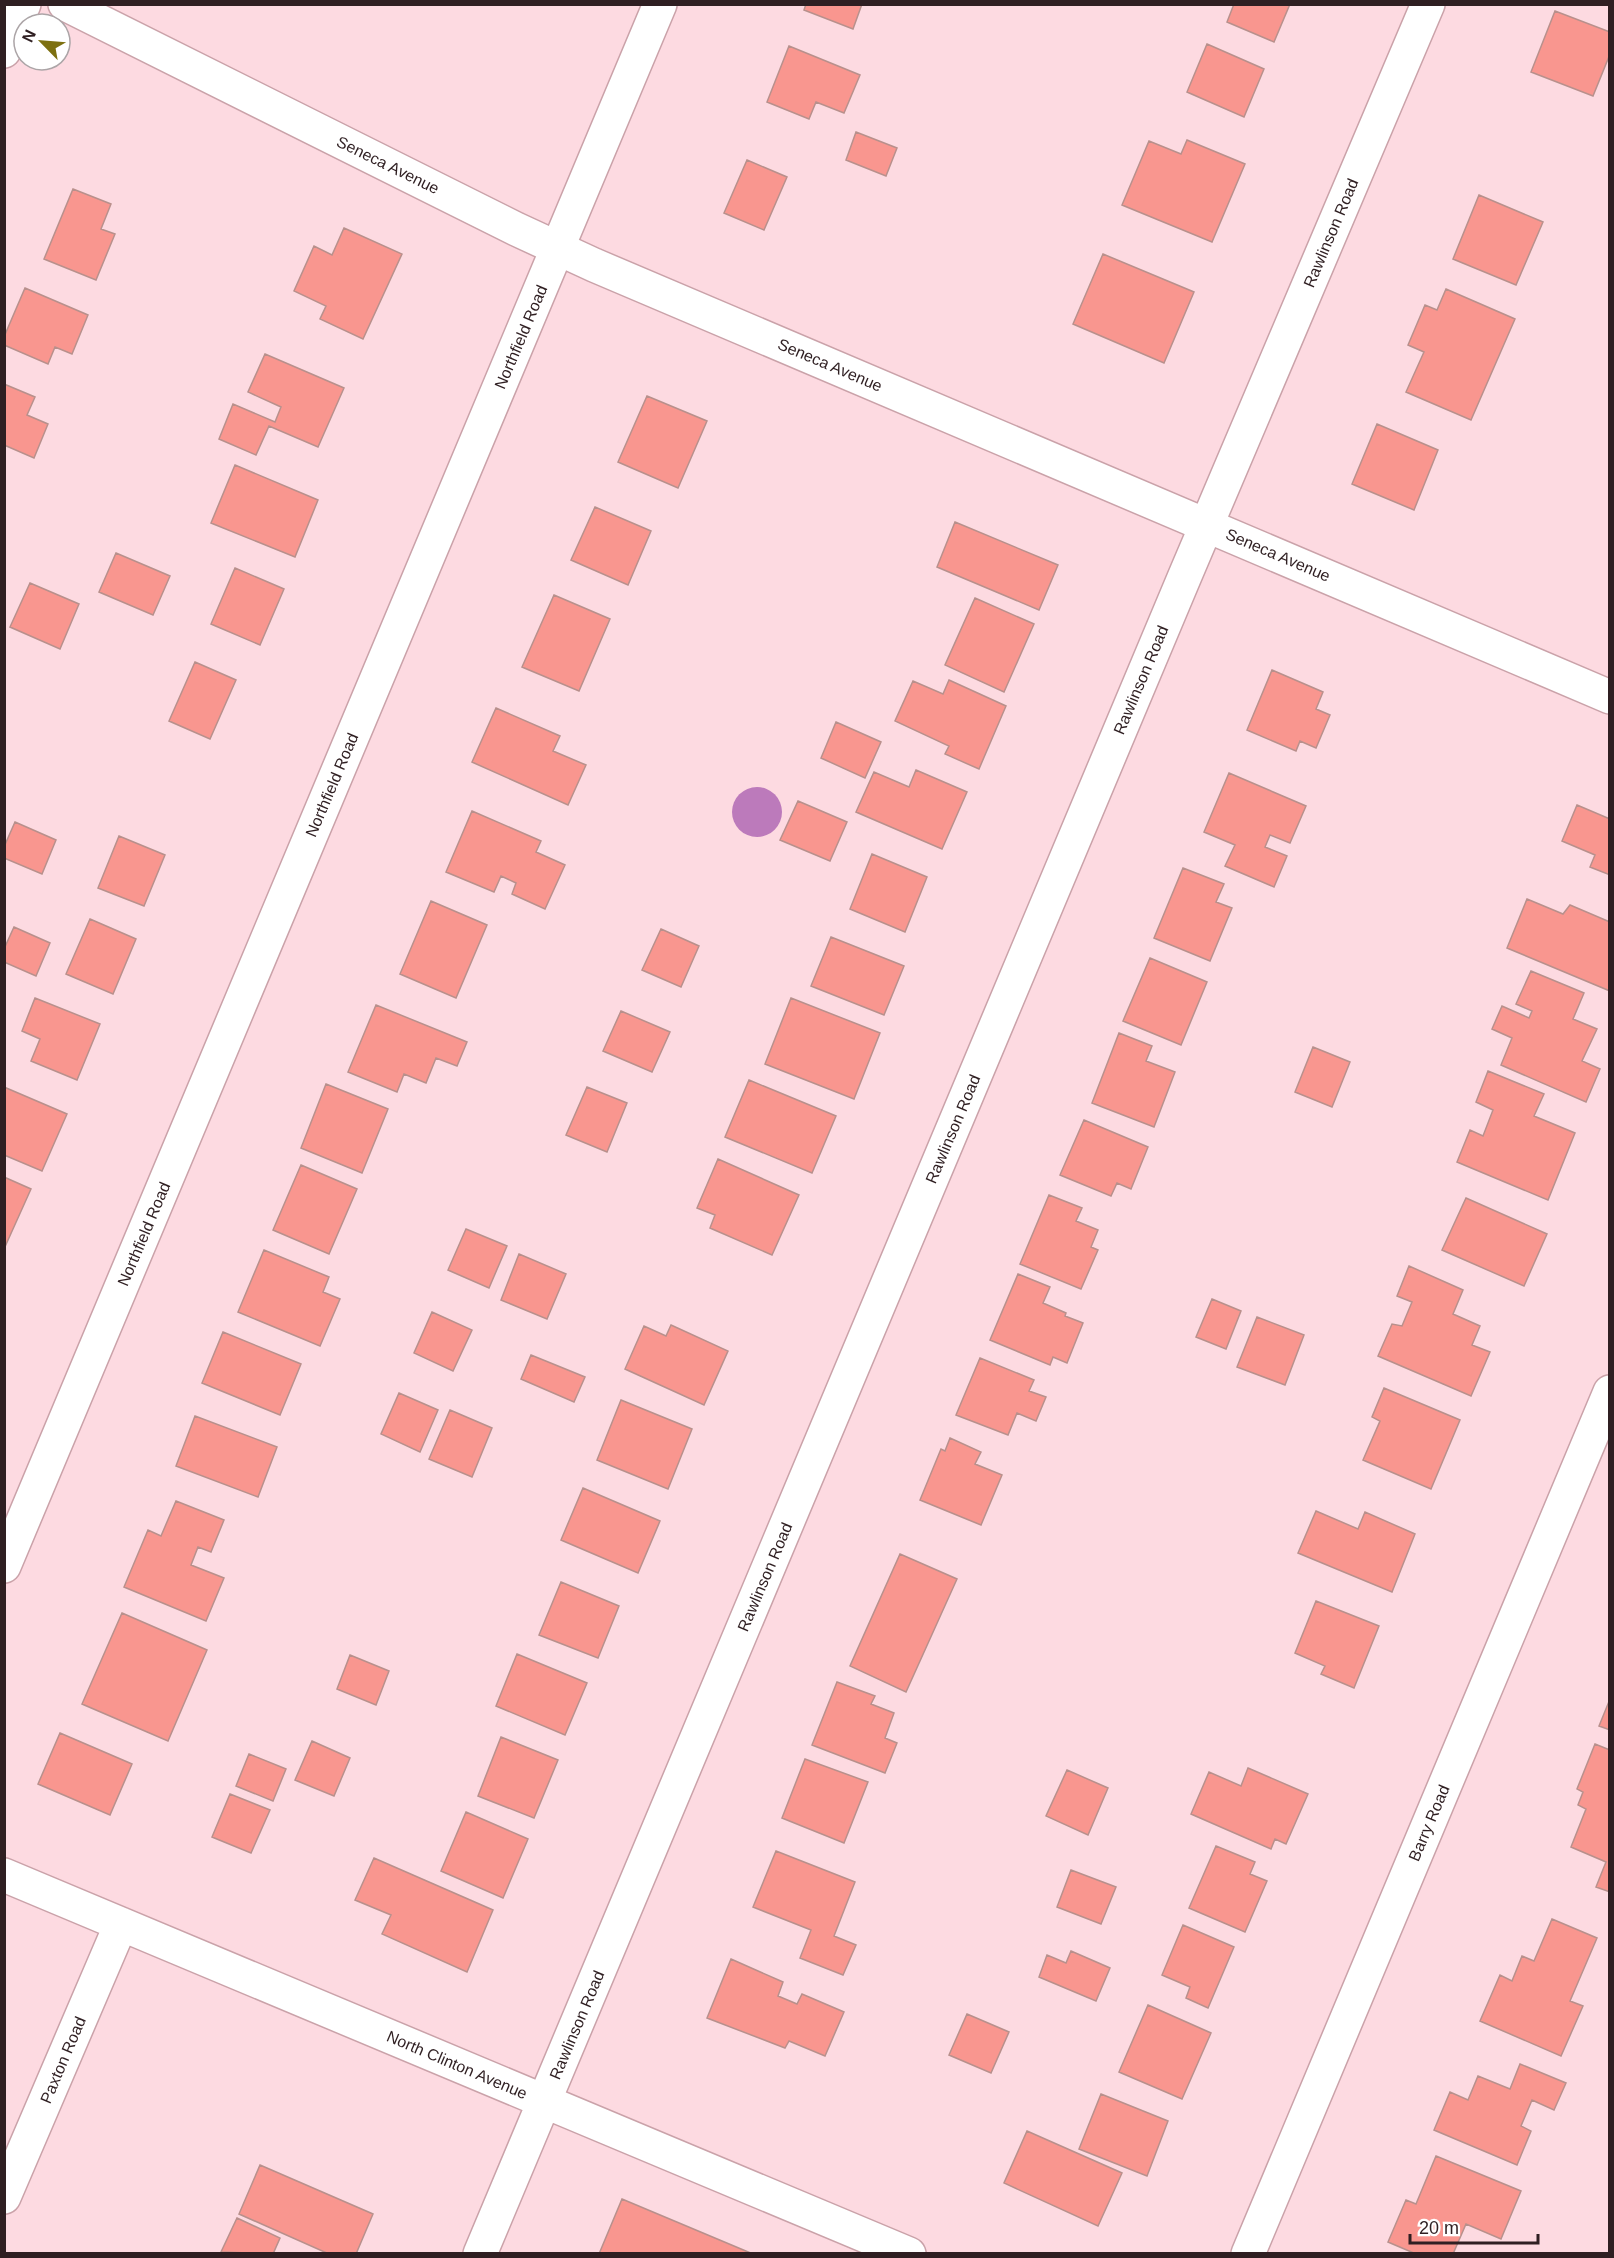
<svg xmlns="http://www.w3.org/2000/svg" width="1614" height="2258" font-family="Helvetica,sans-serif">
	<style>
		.water { fill: #bc7abb }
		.building { fill: #f9968f; stroke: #b8908c; stroke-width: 1.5 }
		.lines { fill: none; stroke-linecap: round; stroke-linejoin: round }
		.street-casing { stroke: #caa2a9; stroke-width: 36 }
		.secondary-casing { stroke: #caa2a9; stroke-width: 36 }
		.street { stroke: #fff; stroke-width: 33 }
		.secondary { stroke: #fff; stroke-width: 33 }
		.labels { text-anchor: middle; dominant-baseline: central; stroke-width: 4.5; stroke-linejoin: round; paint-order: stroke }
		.street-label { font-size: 16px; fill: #2f1f22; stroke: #fff }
	</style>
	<rect width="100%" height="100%" fill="#fddae1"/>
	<path class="water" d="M732 812a25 25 0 1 1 50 0a25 25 0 1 1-50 0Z"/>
	<path class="building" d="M806 4H862L853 29 804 10Z
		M1234 4H1290L1274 42 1227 22Z
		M1555 11 1610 32V54L1593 96 1531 72Z
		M1207 44 1264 69 1244 117 1187 92Z
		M789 46 860 75 844 113 816 102 809 119 767 102Z
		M856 132 897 148 886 176 846 160Z
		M1187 140 1245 164 1212 242 1122 205 1149 141 1181 154Z
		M747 160 787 177 764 230 724 213Z
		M73 189 111 204 101 229 115 234 96 280 44 259Z
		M1479 195 1543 222 1516 285 1453 259Z
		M344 228 402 254 363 339 320 319 326 306 294 291 314 246 332 255Z
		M1103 254 1194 292 1164 363 1073 324Z
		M25 288 88 315 72 354 55 347 48 364 4 345V337Z
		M1446 289 1515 319 1471 420 1406 392 1424 352 1408 345 1425 305 1437 310Z
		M265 354 344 388 318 447 269 426 256 455 219 439 233 404 275 422 281 407 248 392Z
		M4 384 35 397 27 415 48 424 34 458 4 445Z
		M647 396 707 421 678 488 618 462Z
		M1377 424 1438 450 1414 510 1352 484Z
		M235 465 318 500 295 557 211 523Z
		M595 507 651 531 628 585 571 560Z
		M955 522 1058 565 1039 610 937 567Z
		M116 553 170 576 153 615 99 592Z
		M235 568 284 589 260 645 211 624Z
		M30 583 79 604 60 649 10 627Z
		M554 595 610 619 579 691 522 667Z
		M975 598 1034 624 1004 692 945 665Z
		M195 662 236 680 210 739 169 721Z
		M1272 670 1323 692 1316 709 1330 715 1316 748 1300 741 1296 751 1247 730Z
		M949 680 1006 706 979 769 945 754 949 746 895 721 913 681 943 694Z
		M496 708 560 736 553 751 586 765 568 805 472 762Z
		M836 722 881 742 865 778 821 758Z
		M916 770 967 792 942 849 856 812 874 772 909 787Z
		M1229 773 1306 806 1290 843 1270 835 1265 847 1287 856 1274 887 1225 866 1235 845 1204 832Z
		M798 801 847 822 830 861 780 840Z
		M1577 805 1610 819V875L1590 867 1595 855 1562 841Z
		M472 811 541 841 536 852 565 865 545 909 512 894 516 883 501 876 494 892 446 872Z
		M15 822 56 840 42 874 4 858V847Z
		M119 836 165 855 144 906 98 888Z
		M872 854 927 877 905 932 850 909Z
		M1183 868 1224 884 1216 902 1232 908 1210 961 1154 938Z
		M1527 899 1563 914 1570 905 1610 922V991L1507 948Z
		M431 901 487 925 456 998 400 974Z
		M90 919 136 939 113 994 66 974Z
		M14 927 50 943 36 976 4 962V949Z
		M661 929 699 946 681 987 642 970Z
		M831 937 904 966 884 1015 811 986Z
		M1150 958 1207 982 1181 1045 1123 1021Z
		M1531 971 1584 993 1573 1019 1597 1029 1582 1061 1600 1069 1586 1102 1501 1065 1512 1038 1492 1029 1502 1006 1529 1018 1532 1011 1516 1004Z
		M35 998 100 1024 77 1080 31 1061 40 1039 22 1031Z
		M791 998 880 1033 854 1099 765 1064Z
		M376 1005 467 1042 457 1066 436 1058 426 1083 404 1074 397 1092 348 1072Z
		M621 1011 670 1032 652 1072 603 1051Z
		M1119 1033 1152 1046 1146 1061 1175 1072 1154 1127 1092 1103Z
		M1313 1047 1350 1062 1332 1107 1295 1092Z
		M1488 1071 1544 1094 1534 1116 1575 1133 1548 1200 1457 1162 1470 1130 1483 1136 1493 1110 1476 1102Z
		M749 1080 836 1116 812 1173 725 1137Z
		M326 1084 388 1109 362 1173 301 1148Z
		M4 1087 67 1114 42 1171 4 1155Z
		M587 1087 627 1103 607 1152 566 1135Z
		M1084 1120 1148 1147 1131 1189 1117 1183 1111 1196 1060 1175Z
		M718 1159 799 1195 772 1255 710 1228 715 1215 697 1208Z
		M301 1165 357 1189 329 1254 273 1230Z
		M4 1177 31 1189 4 1249Z
		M1049 1195 1082 1208 1076 1221 1098 1230 1091 1247 1098 1250 1081 1289 1020 1264Z
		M1466 1198 1547 1234 1524 1286 1442 1250Z
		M466 1229 507 1246 489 1288 448 1270Z
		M264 1250 329 1277 323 1292 340 1299 320 1346 238 1312Z
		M519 1254 566 1274 547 1319 501 1300Z
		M1409 1266 1463 1290 1453 1314 1480 1326 1472 1345 1490 1352 1471 1396 1378 1356 1392 1324 1402 1326 1412 1302 1397 1296Z
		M1018 1274 1050 1287 1043 1303 1066 1313 1065 1316 1083 1323 1067 1363 1053 1357 1050 1365 990 1340Z
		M1212 1299 1241 1311 1226 1349 1196 1337Z
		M432 1312 472 1330 453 1371 414 1353Z
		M1257 1317 1304 1335 1285 1385 1237 1367Z
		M671 1325 728 1351 704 1405 625 1369 644 1326 666 1336Z
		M223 1332 301 1364 280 1415 202 1383Z
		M531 1355 585 1377 574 1402 521 1379Z
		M980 1358 1034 1380 1029 1391 1046 1397 1036 1421 1017 1413 1008 1435 956 1415Z
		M1384 1388 1460 1420 1431 1489 1363 1460 1380 1421 1372 1417Z
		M399 1393 438 1410 420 1452 381 1434Z
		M621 1400 692 1429 668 1489 597 1460Z
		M450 1410 492 1428 472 1477 429 1459Z
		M195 1416 277 1447 258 1497 176 1466Z
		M950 1438 981 1452 975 1464 1002 1475 981 1525 920 1500 941 1449 945 1451Z
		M583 1488 660 1521 638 1573 561 1540Z
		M176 1501 224 1520 211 1552 198 1547 191 1565 224 1578 206 1621 124 1587 148 1530 161 1536Z
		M1316 1511 1358 1529 1365 1512 1415 1534 1392 1592 1298 1553Z
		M900 1554 957 1579 906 1692 850 1666Z
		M561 1582 619 1606 598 1658 539 1635Z
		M1316 1601 1379 1626 1354 1688 1321 1674 1325 1666 1295 1653Z
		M122 1613 207 1650 168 1741 82 1704Z
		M517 1654 587 1683 565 1735 496 1706Z
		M350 1655 389 1671 376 1705 337 1689Z
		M837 1682 875 1696 871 1704 894 1713 885 1738 897 1743 885 1773 812 1745Z
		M1610 1699V1730L1599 1726Z
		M60 1733 132 1764 110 1815 38 1784Z
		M501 1737 558 1760 534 1818 478 1796Z
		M312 1741 350 1758 334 1796 295 1780Z
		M1595 1744 1610 1750V1892L1596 1887 1606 1862 1571 1847 1586 1809 1578 1805 1583 1792 1577 1789Z
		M249 1754 286 1769 273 1801 236 1786Z
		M805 1759 868 1782 844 1843 782 1818Z
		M1248 1768 1308 1794 1286 1844 1275 1839 1271 1849 1191 1814 1209 1772 1241 1786Z
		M1067 1770 1108 1788 1088 1835 1046 1816Z
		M230 1794 270 1810 251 1853 212 1837Z
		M466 1812 528 1839 503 1898 441 1871Z
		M1216 1846 1255 1862 1250 1874 1267 1881 1245 1932 1189 1908Z
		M776 1851 855 1882 834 1936 856 1945 843 1975 800 1958 811 1930 753 1907Z
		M374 1858 493 1910 467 1972 382 1934 391 1915 355 1900Z
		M1071 1870 1116 1887 1101 1924 1057 1907Z
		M1552 1919 1597 1938 1570 2001 1583 2006 1561 2056 1480 2021 1500 1975 1512 1981 1522 1956 1534 1961Z
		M1183 1925 1234 1947 1208 2008 1186 1998 1190 1987 1162 1975Z
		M1071 1951 1110 1968 1096 2001 1039 1977 1047 1955 1066 1963Z
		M731 1959 783 1982 778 1996 797 2004 802 1994 844 2012 825 2056 789 2041 785 2048 707 2018Z
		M1148 2005 1211 2033 1182 2099 1119 2072Z
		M967 2014 1009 2032 991 2073 949 2055Z
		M1520 2064 1566 2083 1554 2110 1532 2100 1521 2126 1531 2131 1517 2165 1434 2130 1450 2092 1468 2100 1478 2076 1510 2089Z
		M1101 2094 1168 2121 1147 2176 1079 2149Z
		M1027 2131 1122 2173 1098 2226 1004 2183Z
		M1436 2156 1521 2191 1501 2239 1466 2224 1453 2254H1416L1388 2242 1406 2200 1416 2204Z
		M260 2165 373 2214 356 2254H329L239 2214Z
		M622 2199 753 2254H599Z
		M237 2218 280 2238 273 2254 221 2252Z"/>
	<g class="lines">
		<g class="street-casing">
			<path id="street" d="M4 51 24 4
				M4 1566 660 4
				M4 1875 909 2254
				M4 2197 121 1924
				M480 2254 1184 578 1428 4
				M1248 2254 1610 1392"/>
		</g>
		<g class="secondary-casing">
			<path id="secondary" d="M65 4 516 229 594 265 1610 697"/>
		</g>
		<use href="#street" class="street"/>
		<use href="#secondary" class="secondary"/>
	</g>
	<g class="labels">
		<g class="street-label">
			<text transform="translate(388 165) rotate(26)">Seneca Avenue</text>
			<text transform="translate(1331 233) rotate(-67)">Rawlinson Road</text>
			<text transform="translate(521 337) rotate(-67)">Northfield Road</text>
			<text transform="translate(830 365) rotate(23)">Seneca Avenue</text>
			<text transform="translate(1278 555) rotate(23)">Seneca Avenue</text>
			<text transform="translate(1141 680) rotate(-67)">Rawlinson Road</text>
			<text transform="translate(332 785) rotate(-67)">Northfield Road</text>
			<text transform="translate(953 1129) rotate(-67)">Rawlinson Road</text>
			<text transform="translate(144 1234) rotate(-67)">Northfield Road</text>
			<text transform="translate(765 1577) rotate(-67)">Rawlinson Road</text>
			<text transform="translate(1429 1823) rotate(-67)">Barry Road</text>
			<text transform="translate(577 2025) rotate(-67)">Rawlinson Road</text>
			<text transform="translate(63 2060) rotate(-67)">Paxton Road</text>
			<text transform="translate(457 2065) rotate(23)">North Clinton Avenue</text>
		</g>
	</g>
	<rect width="1614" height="2258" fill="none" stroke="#2f1f22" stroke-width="12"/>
	<g transform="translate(42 42) rotate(295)"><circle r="28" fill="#ffffff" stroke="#aca5a7" stroke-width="1.5"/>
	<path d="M0-4.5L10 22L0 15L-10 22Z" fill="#7d7010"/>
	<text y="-9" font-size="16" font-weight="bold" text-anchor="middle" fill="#2f1f22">N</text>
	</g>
	<path d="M1410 2234v9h128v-9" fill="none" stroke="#2f1f22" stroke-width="3"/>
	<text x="1419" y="2234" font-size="18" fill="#2f1f22" stroke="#ffffff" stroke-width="4.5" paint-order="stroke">20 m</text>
</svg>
